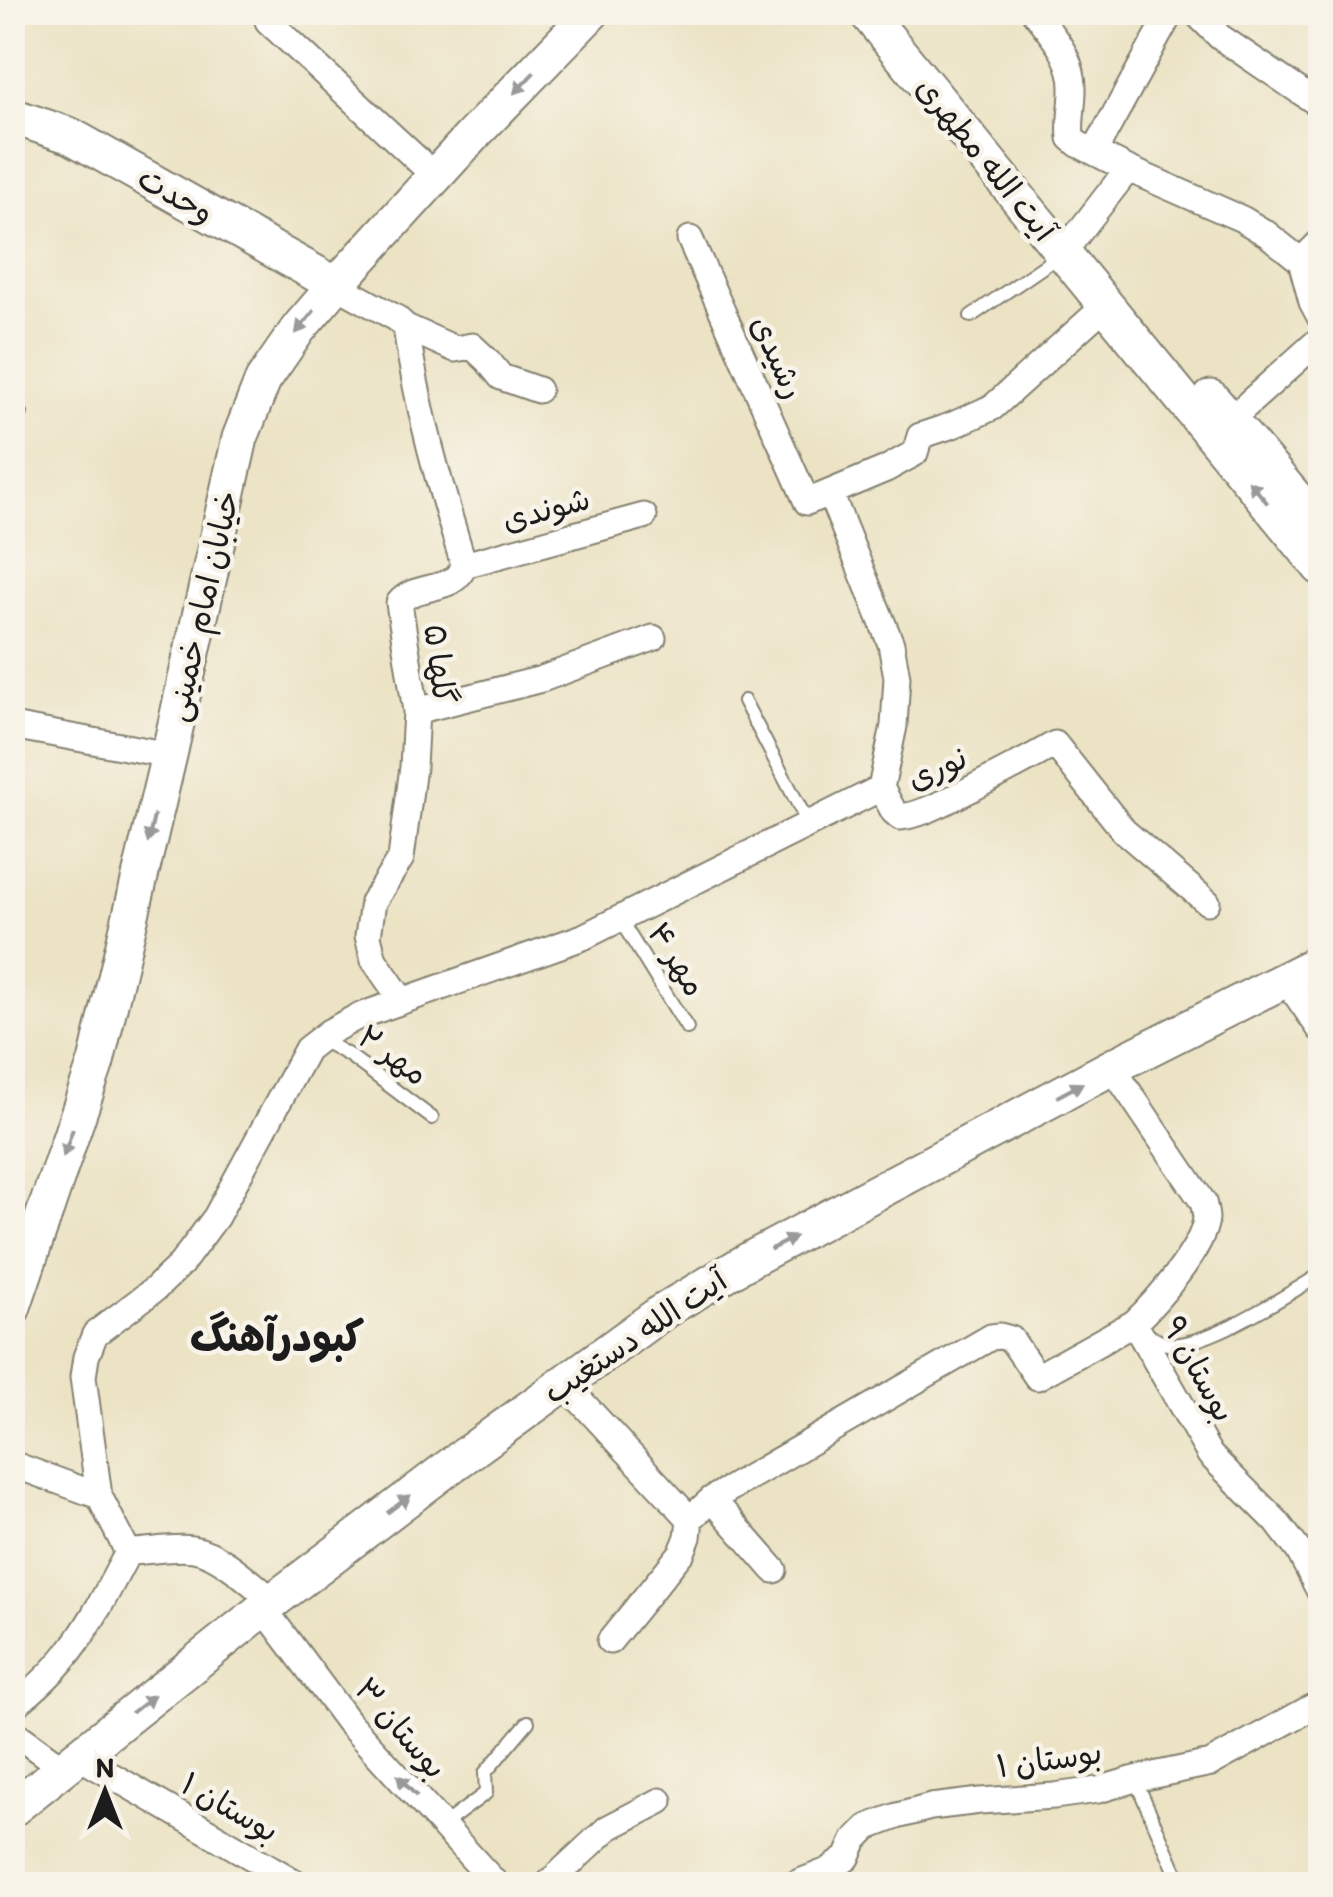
<svg xmlns="http://www.w3.org/2000/svg" width="1333" height="1897" font-family="Itim,'Playpen Sans Arabic',sans-serif">
	<style>
		.lines { fill: none; stroke-linecap: round; stroke-linejoin: round }
		.lane-casing { stroke: #848070; stroke-width: 16 }
		.street-casing { stroke: #848070; stroke-width: 29 }
		.secondary-casing { stroke: #848070; stroke-width: 39 }
		.lane { stroke: #fff; stroke-width: 12 }
		.street { stroke: #fff; stroke-width: 25 }
		.secondary { stroke: #fff; stroke-width: 35 }
		.oneway { fill: #999 }
		.labels { text-anchor: middle; dominant-baseline: central; stroke-width: 9; stroke-linejoin: round; paint-order: stroke }
		.street-label { font-size: 32px; fill: #1c1c1c; stroke: #f7f3e8 }
		.district-label { font-size: 42px; font-weight: bold; fill: #1c1c1c; stroke: #f7f3e8 }
	</style>
	<rect width="100%" height="100%" fill="#f7f3e8"/>
	<filter id="ink" filterUnits="userSpaceOnUse"><feTurbulence type="fractalNoise" baseFrequency=".01" numOctaves="2"/><feDisplacementMap in="SourceGraphic" scale="20" xChannelSelector="R" yChannelSelector="G"/><feConvolveMatrix kernelMatrix="1 2 1 2 8 2 1 2 1" color-interpolation-filters="sRGB"/></filter>
	<filter id="wash" filterUnits="userSpaceOnUse"><feTurbulence type="fractalNoise" baseFrequency=".0048" numOctaves="4" result="noise"/><feDisplacementMap in="SourceGraphic" scale="40" xChannelSelector="R" yChannelSelector="G"/><feGaussianBlur stdDeviation="2.25" result="paint"/><feColorMatrix in="noise" values="0 0 0 0 0 0 0 0 0 0 0 0 0 0 0 0 0 1.4 0 .05"/><feComposite in="paint" operator="in"/></filter>
	<g filter="url(#wash)">
		<rect width="100%" height="100%" fill="#ece3c5"/>
	</g>
	<g filter="url(#ink)">
		<g class="lines">
			<g class="lane-casing">
				<path id="lane" d="M971 316 1060 255
					M12 409 21 413
					M744 701 808 823
					M619 918 687 1028
					M320 1039 350 1056 432 1118
					M1147 1334C1153 1338 1161 1343 1168 1344 1204 1349 1288 1294 1320 1275
					M1135 1779 1181 1884
					M443 1825 486 1793 485 1773 528 1722"/>
			</g>
			<g class="street-casing">
				<path id="street" d="M1034 12C1053 37 1074 58 1073 90 1073 106 1069 122 1071 138L1078 144 1128 169 1242 219 1267 234 1301 261
					M1195 12 1220 37 1320 105
					M268 21 435 176
					M1094 152 1171 12
					M690 239 807 502 886 469 915 453 920 436 953 425 993 407 1105 306
					M1320 242 1301 261 1312 302 1320 317
					M1063 253 1128 169
					M336 285 396 318 406 327C417 408 440 487 464 565 456 594 415 582 399 603L416 711 413 767 401 858 373 902 368 936 374 960 399 996 395 1002
					M406 327 455 349 472 346 488 361 501 377 538 390
					M1230 420 1320 339
					M830 493 891 644 897 677 894 726 881 788 894 812 900 817C921 815 942 803 961 794 993 778 1024 762 1055 744L1124 831 1207 902
					M464 565 644 516
					M416 711 542 679 653 638
					M12 726 169 755
					M1286 980 1320 1029
					M1112 1067 1203 1202C1204 1204 1206 1217 1206 1218 1204 1248 1155 1303 1134 1323L1210 1455 1276 1521 1299 1551 1320 1592
					M564 1383 690 1519
					M12 1464 99 1496 83 1377 86 1357 95 1334 155 1289 181 1264 216 1217 307 1049 329 1032 357 1017 583 937 881 788
					M712 1499 774 1570
					M128 1552C149 1552 173 1546 193 1549 220 1553 252 1584 273 1601
					M264 1609 348 1722 496 1884
					M610 1641 682 1552 688 1537 690 1519 712 1499 991 1337 1000 1336 1011 1339 1037 1377 1134 1323
					M12 1707C73 1662 94 1617 128 1552L99 1496
					M12 1731 63 1768
					M78 1756 298 1884
					M548 1884 608 1828 660 1801
					M795 1884 828 1871 847 1858 855 1840 868 1827 897 1816 931 1807 980 1801 1054 1796 1098 1790 1135 1779 1211 1763 1320 1703"/>
			</g>
			<g class="secondary-casing">
				<path id="secondary" d="M866 12 1320 567
					M12 116 71 136 336 285
					M1211 398 1320 527
					M12 1309 96 1062 169 755 240 438 263 380 299 328 336 285 471 137 592 12
					M12 1809 273 1601 445 1470 665 1310 751 1259 1112 1067 1320 962"/>
			</g>
			<use href="#lane" class="lane"/>
			<use href="#street" class="street"/>
			<use href="#secondary" class="secondary"/>
		</g>
		<defs><path id="oneway-solid" d="M-6-.8H1V-3.2L6.5 0L1 3.2V.8H-6Z" transform="scale(2.5)"/></defs>
		<g class="oneway">
			<use href="#oneway-solid" transform="translate(524 83) rotate(134)"/>
			<use href="#oneway-solid" transform="translate(305 322) rotate(129)"/>
			<use href="#oneway-solid" transform="translate(1258 492) rotate(-130)"/>
			<use href="#oneway-solid" transform="translate(151 829) rotate(103)"/>
			<use href="#oneway-solid" transform="translate(1070 1090) rotate(-28)"/>
			<use href="#oneway-solid" transform="translate(68 1143) rotate(109)"/>
			<use href="#oneway-solid" transform="translate(783 1243) rotate(-27)"/>
			<use href="#oneway-solid" transform="translate(399 1504) rotate(-37)"/>
			<use href="#oneway-solid" transform="translate(143 1704) rotate(-38)"/>
			<use href="#oneway-solid" transform="translate(407 1786) rotate(-133)"/>
		</g>
	</g>
	<g class="labels">
		<g class="street-label">
			<text transform="translate(986 159) rotate(51)">آیت الله مطهری</text>
			<text transform="translate(176 195) rotate(30)">وحدت</text>
			<text transform="translate(778 357) rotate(66)">رشیدی</text>
			<text transform="translate(546 509) rotate(-15)">شوندی</text>
			<text transform="translate(202 606) rotate(-77)">خیابان امام خمینی</text>
			<text transform="translate(440 664) rotate(83)">گلها ۵</text>
			<text transform="translate(937 768) rotate(-24)">نوری</text>
			<text transform="translate(677 959) rotate(58)">مهر ۴</text>
			<text transform="translate(393 1055) rotate(36)">مهر ۲</text>
			<text transform="translate(635 1336) rotate(-34)">آیت الله دستغیب</text>
			<text transform="translate(1199 1369) rotate(61)">بوستان ۹</text>
			<text transform="translate(401 1728) rotate(49)">بوستان ۳</text>
			<text transform="translate(1049 1759) rotate(-8)">بوستان ۱</text>
			<text transform="translate(230 1807) rotate(30)">بوستان ۱</text>
		</g>
		<g class="district-label">
			<text x="277" y="1336">کبودرآهنگ</text>
		</g>
	</g>
	<rect width="1333" height="1897" fill="none" stroke="#f7f3e8" stroke-width="50"/>
	<g transform="translate(105 1792)" stroke="#f7f3e8" stroke-width="8" paint-order="stroke">
	<path d="M0-8L18 38L0 25L-18 38Z" fill="#1c1c1c"/>
	<text y="-15" font-size="28" font-weight="bold" text-anchor="middle" fill="#1c1c1c">N</text>
	</g>
</svg>
